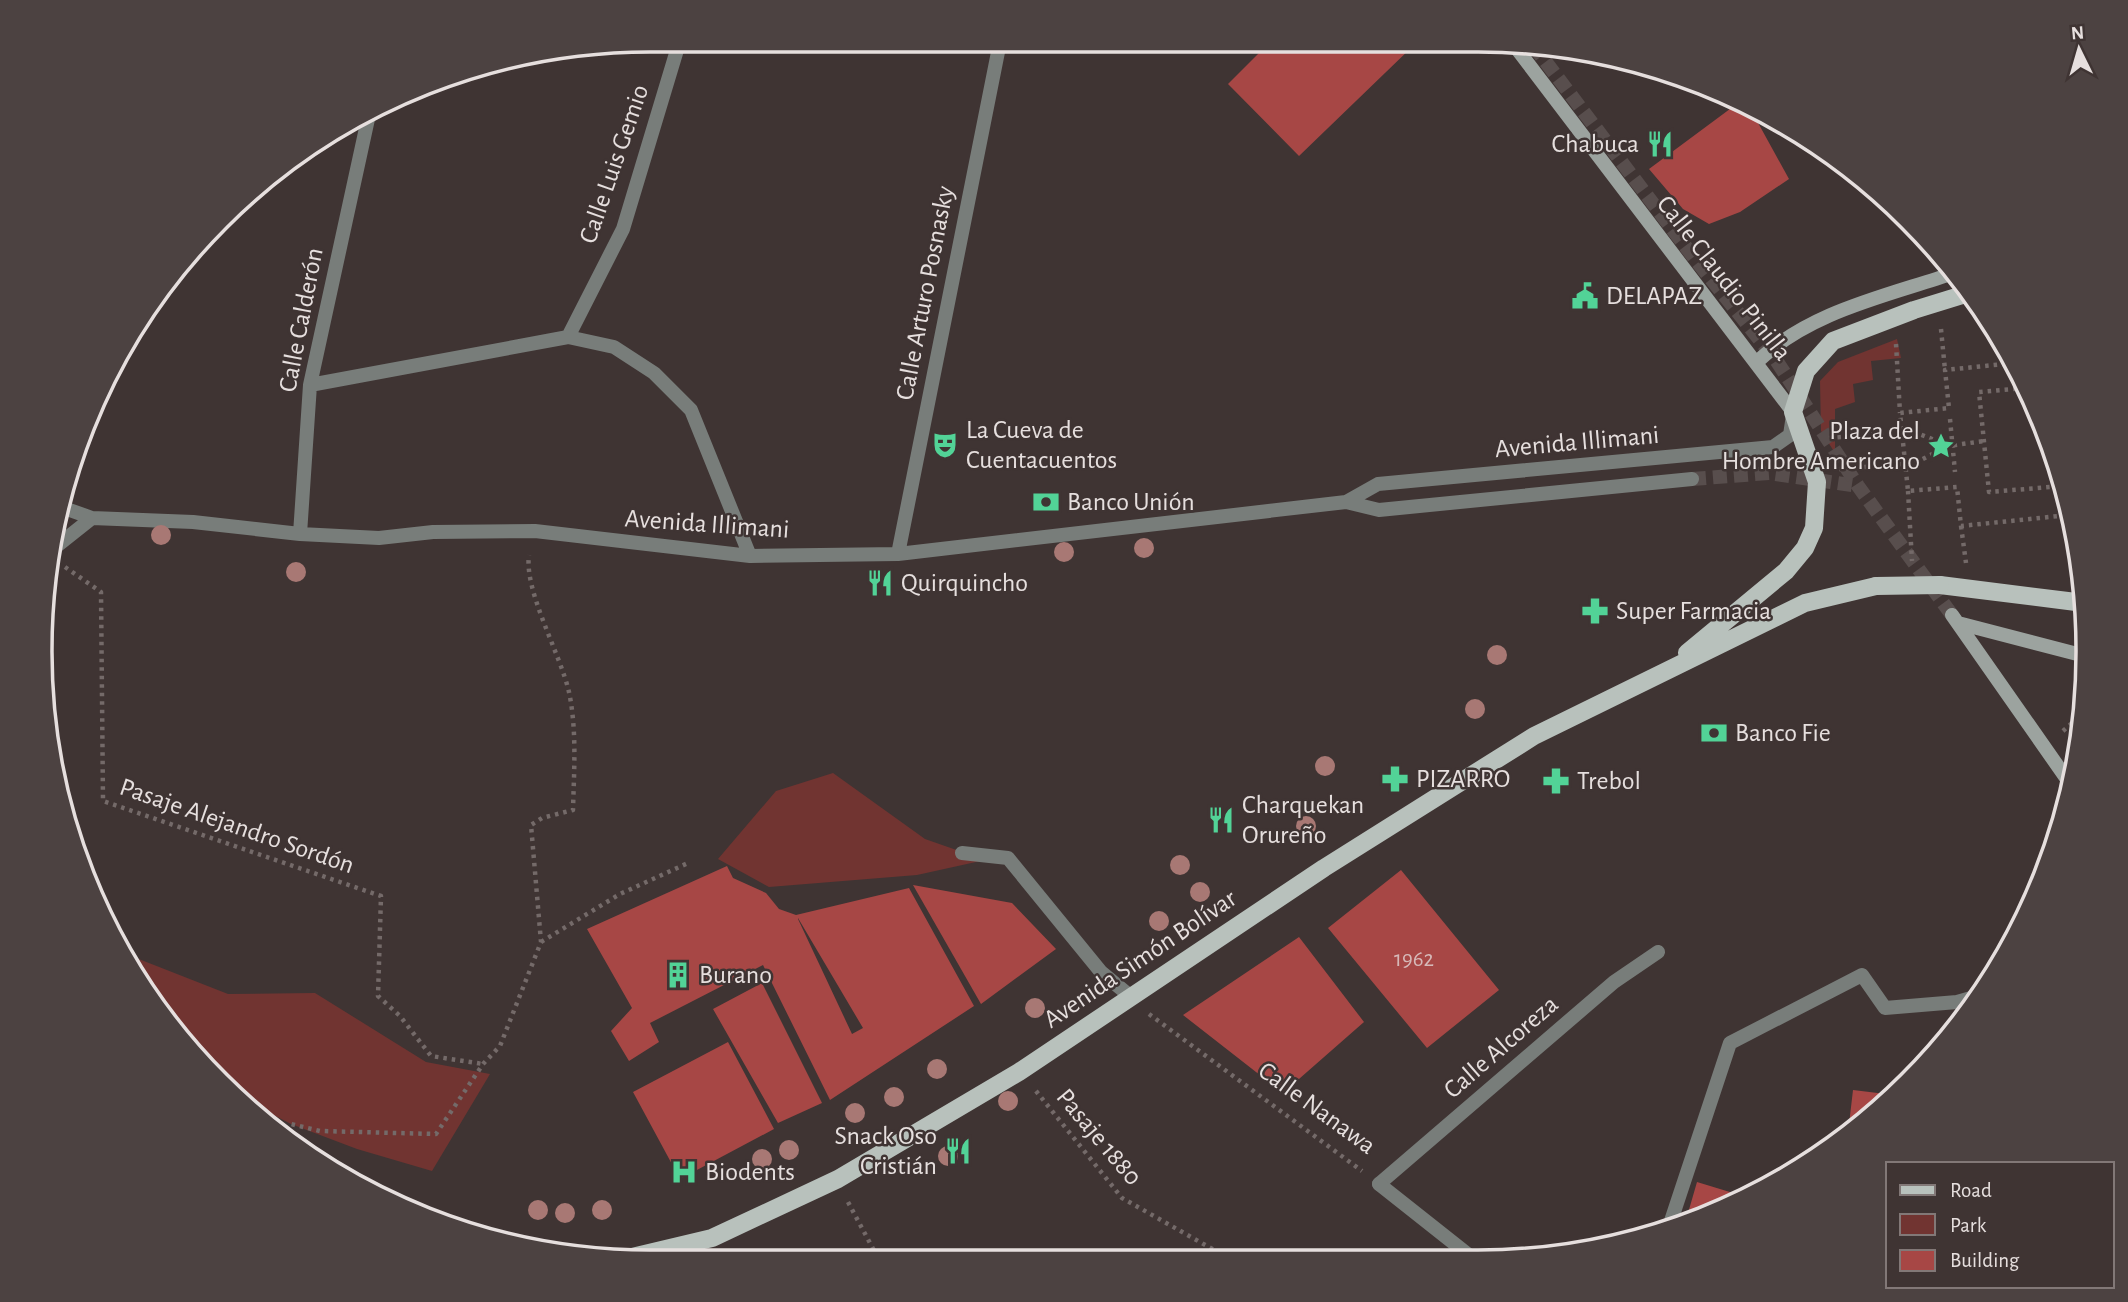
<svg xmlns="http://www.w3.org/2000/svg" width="2128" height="1302" font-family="'Alegreya Sans',sans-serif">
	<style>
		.green { fill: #713431 }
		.building { fill: #a74745; fill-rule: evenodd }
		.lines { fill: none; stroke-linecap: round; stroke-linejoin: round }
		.street-tunnel { stroke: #584e4d; stroke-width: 14; stroke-dasharray: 14 7; stroke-linecap: butt }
		.secondary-tunnel { stroke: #584e4d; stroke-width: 14; stroke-dasharray: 14 7; stroke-linecap: butt }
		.path { stroke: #746a69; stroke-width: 4.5; stroke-dasharray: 3.5 5; stroke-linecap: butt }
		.lane { stroke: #787d7a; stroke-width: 14 }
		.street { stroke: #787d7a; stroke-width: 14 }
		.secondary { stroke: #9ca39f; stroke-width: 14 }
		.primary { stroke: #b8c1bc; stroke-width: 18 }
		.primary-bridge { stroke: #b8c1bc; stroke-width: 18 }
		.tree { fill: #a87874 }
		.labels { text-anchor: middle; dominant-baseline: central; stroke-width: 5; stroke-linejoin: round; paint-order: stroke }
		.number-label { font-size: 23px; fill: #d6b9b8 }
		.poi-label { font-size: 26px; fill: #e6dfde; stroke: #3f3433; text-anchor: start }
		.street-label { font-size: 26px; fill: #e6dfde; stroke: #3f3433 }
		.rim { fill: none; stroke: #e6dfde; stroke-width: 3.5 }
	</style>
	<rect width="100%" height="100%" fill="#3f3433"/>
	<path class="green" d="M1897 339 1901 358 1871 361 1873 380 1853 384 1855 402 1835 409V453L1821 431 1820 381 1838 362Z
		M833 773 925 839 985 860 917 875 769 887 718 859 776 791Z
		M126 954 228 994 315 993 426 1062 490 1074 432 1171 357 1149 291 1124 248 1102 143 991Z"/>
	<path class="building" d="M1268 44 1414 45 1299 156 1228 84Z
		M1738 103 1751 110 1789 179 1740 212 1709 224 1683 209 1649 169Z
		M727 866 733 878 766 893 779 909 796 915 909 888 974 1006 830 1100 763 965 650 1023 659 1042 629 1061 611 1031 632 1008 587 929ZM798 919V918L863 1028 852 1034Z
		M1401 870 1499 990 1427 1048 1328 928Z
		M913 885 1012 903 1056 949 981 1004Z
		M1299 937 1364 1022 1283 1093 1183 1015Z
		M762 983 822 1103 778 1123 713 1009Z
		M728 1042 774 1129 680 1179 633 1092Z
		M1853 1090 1894 1095 1880 1110 1848 1133Z
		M1697 1182 1743 1196 1686 1220Z"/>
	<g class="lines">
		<path class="street-tunnel" d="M1692 479 1769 473 1858 486"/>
		<path class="secondary-tunnel" d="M1533 45 1695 259 1776 360 1858 486 1952 615"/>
		<path class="path" d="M1941 329 1945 370
			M1896 344 1900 413
			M2014 363 1945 370 1949 408 1900 413 1908 491 1957 487 1961 526 2069 515
			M2025 388 1979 392 1989 492 2063 486
			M1950 419 1955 472
			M1829 438 1912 431 1947 445
			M1839 469 1915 463 1948 446 1984 441
			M1908 491 1912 561
			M1961 526 1966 563
			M65 567 101 592 103 801 381 896 378 996 400 1016 431 1056 483 1064
			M2063 731 2083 713
			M541 942 620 894 688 863
			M1149 1014 1362 1171
			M1036 1091 1122 1198 1230 1259
			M281 1137 291 1124 320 1131 436 1134 483 1064 500 1046 541 942 531 825 542 818 573 810C574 771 577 730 569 692 560 653 524 591 529 555
			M848 1202 878 1258"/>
		<path class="lane" d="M962 853 1008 858 1101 972 1130 996
			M1379 1184 1614 982 1658 952
			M1669 1227 1730 1043 1862 975 1885 1008 1957 1002 1978 996"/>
		<path class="street" d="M568 337 623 229 680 40
			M310 385 568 337 614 347 654 373 691 410 750 556
			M1346 502 1378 484 1773 447 1790 435 1793 415
			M64 508 92 518 193 522 300 534 379 538 433 532 535 531 750 556 898 554 1346 502 1379 510 1692 479
			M300 534 310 385 368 119
			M58 545 92 518
			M898 554 1000 42
			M1379 1184 1475 1260"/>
		<path class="secondary" d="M1514 45 1793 412
			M1757 362C1810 311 1887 296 1954 273
			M1952 615 2071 785
			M1958 623 2085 656"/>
		<path class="primary" d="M1940 585 2084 603
			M1687 653 1786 571 1805 548 1814 528 1817 482 1793 412 1806 371 1833 341 1914 310 1969 293
			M632 1257 712 1238 838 1179 1019 1072 1324 868 1534 736 1805 603 1876 586"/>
		<path class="primary-bridge" d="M1876 586 1940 585"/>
	</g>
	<g class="tree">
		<circle cx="161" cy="535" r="10"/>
		<circle cx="1144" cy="548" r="10"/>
		<circle cx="1064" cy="552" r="10"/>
		<circle cx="296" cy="572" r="10"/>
		<circle cx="1497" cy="655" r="10"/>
		<circle cx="1475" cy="709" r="10"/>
		<circle cx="1325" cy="766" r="10"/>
		<circle cx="1306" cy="826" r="10"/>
		<circle cx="1180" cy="865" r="10"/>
		<circle cx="1200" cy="892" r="10"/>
		<circle cx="1159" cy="921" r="10"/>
		<circle cx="1035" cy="1008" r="10"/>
		<circle cx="937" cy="1069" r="10"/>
		<circle cx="894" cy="1097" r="10"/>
		<circle cx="1008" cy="1101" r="10"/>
		<circle cx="855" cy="1113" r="10"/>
		<circle cx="789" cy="1150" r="10"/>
		<circle cx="948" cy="1156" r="10"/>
		<circle cx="762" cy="1159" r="10"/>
		<circle cx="538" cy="1210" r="10"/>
		<circle cx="602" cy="1210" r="10"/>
		<circle cx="565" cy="1213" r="10"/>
	</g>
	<defs>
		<g id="restaurant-bare" transform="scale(2.1)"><path d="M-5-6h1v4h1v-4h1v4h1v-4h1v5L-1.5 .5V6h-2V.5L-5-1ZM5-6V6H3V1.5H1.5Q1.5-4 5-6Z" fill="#52d397" stroke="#3f3433" stroke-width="2.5" paint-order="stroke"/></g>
		<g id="civic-bare" transform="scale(2.1)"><path d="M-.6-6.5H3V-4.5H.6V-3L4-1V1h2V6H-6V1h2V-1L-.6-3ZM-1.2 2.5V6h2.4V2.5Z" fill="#52d397" stroke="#3f3433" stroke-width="2.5" paint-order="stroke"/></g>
		<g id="theatre-bare" transform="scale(2.1)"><path d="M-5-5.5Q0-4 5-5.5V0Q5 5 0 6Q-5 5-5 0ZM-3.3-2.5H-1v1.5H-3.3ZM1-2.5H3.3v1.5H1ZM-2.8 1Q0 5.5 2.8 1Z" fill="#52d397" stroke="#3f3433" stroke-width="2.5" paint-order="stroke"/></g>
		<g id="sight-bare" transform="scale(2.1)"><path d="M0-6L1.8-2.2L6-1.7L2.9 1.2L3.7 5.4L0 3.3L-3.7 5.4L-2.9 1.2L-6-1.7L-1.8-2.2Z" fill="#52d397" stroke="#3f3433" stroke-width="2.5" paint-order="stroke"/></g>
		<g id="bank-bare" transform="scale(2.1)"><path d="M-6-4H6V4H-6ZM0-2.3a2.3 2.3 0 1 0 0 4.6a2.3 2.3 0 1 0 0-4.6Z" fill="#52d397" stroke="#3f3433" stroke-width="2.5" paint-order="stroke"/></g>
		<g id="pharmacy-bare" transform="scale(2.1)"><path d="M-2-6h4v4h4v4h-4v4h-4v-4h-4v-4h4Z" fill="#52d397" stroke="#3f3433" stroke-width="2.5" paint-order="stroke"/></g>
		<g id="building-bare" transform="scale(2.1)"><path d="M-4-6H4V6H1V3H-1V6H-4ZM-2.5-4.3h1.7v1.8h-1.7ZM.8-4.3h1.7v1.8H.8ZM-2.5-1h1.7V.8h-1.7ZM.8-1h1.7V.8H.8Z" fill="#52d397" stroke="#3f3433" stroke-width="2.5" paint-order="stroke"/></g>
		<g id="hospital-bare" transform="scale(2.1)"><path d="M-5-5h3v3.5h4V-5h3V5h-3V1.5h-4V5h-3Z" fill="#52d397" stroke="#3f3433" stroke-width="2.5" paint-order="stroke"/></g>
	</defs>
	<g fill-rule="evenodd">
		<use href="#restaurant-bare" x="1660" y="144"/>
		<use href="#civic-bare" x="1585" y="296"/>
		<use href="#theatre-bare" x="945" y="445"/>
		<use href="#sight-bare" x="1941" y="446"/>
		<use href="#bank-bare" x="1046" y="502"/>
		<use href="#restaurant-bare" x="880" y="583"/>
		<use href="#pharmacy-bare" x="1595" y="611"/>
		<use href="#bank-bare" x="1714" y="733"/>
		<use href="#pharmacy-bare" x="1395" y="779"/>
		<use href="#pharmacy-bare" x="1556" y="781"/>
		<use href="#restaurant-bare" x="1221" y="820"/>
		<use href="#building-bare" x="678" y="975"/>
		<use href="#restaurant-bare" x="958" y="1151"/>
		<use href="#hospital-bare" x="684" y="1172"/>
	</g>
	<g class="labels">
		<g class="number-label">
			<text x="1414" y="959">1962</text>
		</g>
		<g class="poi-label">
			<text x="1639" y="144" text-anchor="end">Chabuca</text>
			<text x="1606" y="296">DELAPAZ</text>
			<text x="966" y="430">La Cueva de<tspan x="966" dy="30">Cuentacuentos</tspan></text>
			<text x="1920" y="431" text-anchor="end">Plaza del<tspan x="1920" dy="30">Hombre Americano</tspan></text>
			<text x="1067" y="502">Banco Unión</text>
			<text x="901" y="583">Quirquincho</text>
			<text x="1616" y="611">Super Farmacia</text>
			<text x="1735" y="733">Banco Fie</text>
			<text x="1416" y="779">PIZARRO</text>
			<text x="1577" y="781">Trebol</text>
			<text x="1242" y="805">Charquekan<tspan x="1242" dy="30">Orureño</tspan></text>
			<text x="699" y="975">Burano</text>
			<text x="937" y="1136" text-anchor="end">Snack Oso<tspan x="937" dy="30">Cristián</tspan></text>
			<text x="705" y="1172">Biodents</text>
		</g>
		<g class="street-label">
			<text transform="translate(614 164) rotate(-71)">Calle Luis Gemio</text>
			<text transform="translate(1724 278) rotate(52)">Calle Claudio Pinilla</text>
			<text transform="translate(925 293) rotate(-79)">Calle Arturo Posnasky</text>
			<text transform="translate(301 320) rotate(-79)">Calle Calderón</text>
			<text transform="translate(1577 442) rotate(-5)">Avenida Illimani</text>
			<text transform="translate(707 524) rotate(4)">Avenida Illimani</text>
			<text transform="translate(237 826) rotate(19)">Pasaje Alejandro Sordón</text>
			<text transform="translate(1140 959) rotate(-34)">Avenida Simón Bolívar</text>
			<text transform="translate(1501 1047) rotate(-41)">Calle Alcoreza</text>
			<text transform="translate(1317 1108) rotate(36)">Calle Nanawa</text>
			<text transform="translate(1099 1137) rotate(50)">Pasaje 1880</text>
		</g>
	</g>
	<path d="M0 0H2128V1302H0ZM650 52H1478A598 598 0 0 1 2076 650V652A598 598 0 0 1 1478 1250H650A598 598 0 0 1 52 652V650A598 598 0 0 1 650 52Z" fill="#4c4241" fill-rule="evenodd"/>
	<path class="rim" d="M650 52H1478A598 598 0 0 1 2076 650V652A598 598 0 0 1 1478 1250H650A598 598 0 0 1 52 652V650A598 598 0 0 1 650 52Z"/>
	<rect x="1886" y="1162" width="228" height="126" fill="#3f3433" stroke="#827877" stroke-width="2"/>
	<rect x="1900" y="1185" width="35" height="10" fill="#b8c1bc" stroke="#827877" stroke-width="2"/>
	<text x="1950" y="1197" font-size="21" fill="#e6dfde">Road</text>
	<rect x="1900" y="1214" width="35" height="21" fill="#713431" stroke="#827877" stroke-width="2"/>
	<text x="1950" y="1232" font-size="21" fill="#e6dfde">Park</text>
	<rect x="1900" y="1250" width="35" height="21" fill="#a74745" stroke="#827877" stroke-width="2"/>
	<text x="1950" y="1267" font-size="21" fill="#e6dfde">Building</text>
	<g transform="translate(2079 49) rotate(355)" stroke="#3f3433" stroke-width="5" paint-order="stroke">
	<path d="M0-5L12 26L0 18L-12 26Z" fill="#e6dfde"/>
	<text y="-10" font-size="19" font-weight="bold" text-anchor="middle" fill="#e6dfde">N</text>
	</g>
</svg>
